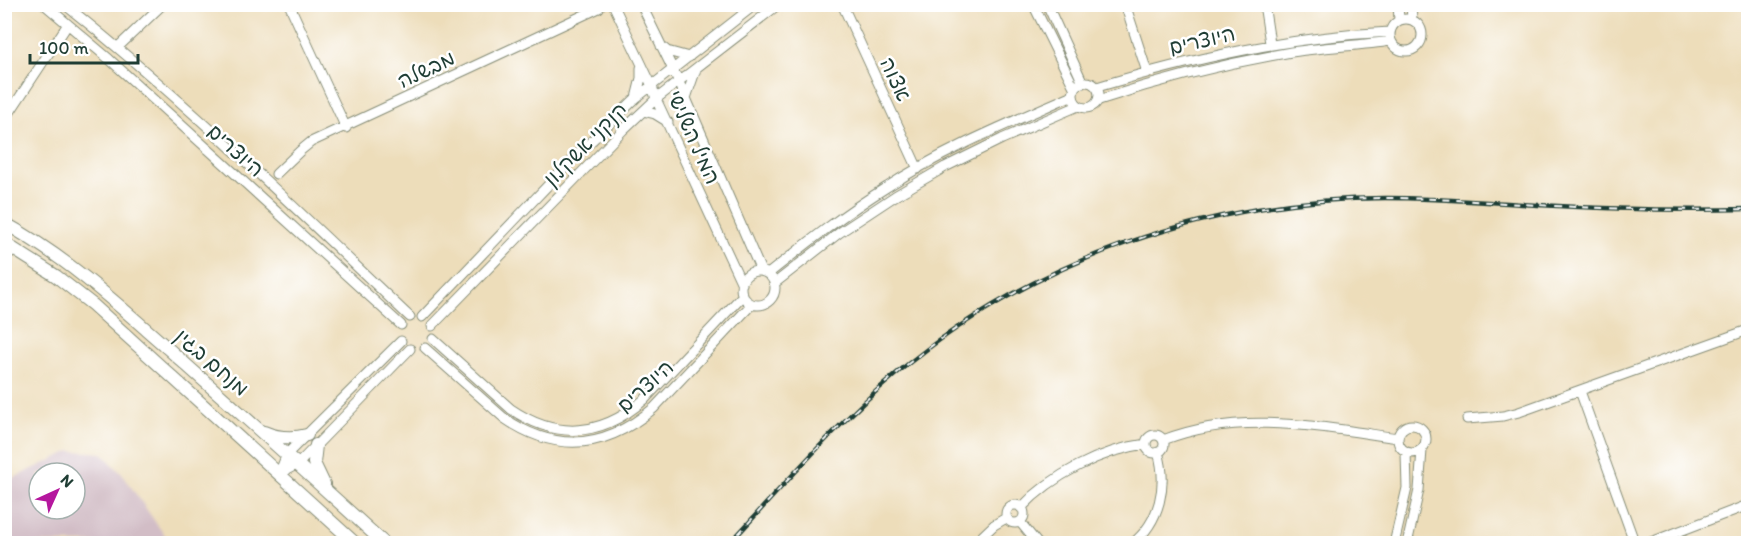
<svg xmlns="http://www.w3.org/2000/svg" width="1753" height="548" font-family="Itim,'Playpen Sans Hebrew',sans-serif">
	<style>
		.industrial { fill: #d2bdc6; fill-rule: evenodd }
		.lines { fill: none; stroke-linecap: round; stroke-linejoin: round }
		.minor-casing { stroke: #868d77; stroke-width: 11 }
		.major-casing { stroke: #868d77; stroke-width: 14 }
		.minor { stroke: #fff; stroke-width: 9 }
		.major { stroke: #fff; stroke-width: 12 }
		.rail-casing { stroke: #1f3d34; stroke-width: 4.5 }
		.rail { stroke: #fff; stroke-width: 2; stroke-dasharray: 7; stroke-linecap: butt }
		.labels { text-anchor: middle; dominant-baseline: central; stroke-width: 5; stroke-linejoin: round; paint-order: stroke }
		.street-label { font-size: 21px; fill: #1f3d34; stroke: #fff }
	</style>
	<rect width="100%" height="100%" fill="#fff"/>
	<filter id="ink" filterUnits="userSpaceOnUse"><feTurbulence type="fractalNoise" baseFrequency=".0167" numOctaves="2"/><feDisplacementMap in="SourceGraphic" scale="12" xChannelSelector="R" yChannelSelector="G"/><feConvolveMatrix kernelMatrix="1 2 1 2 8 2 1 2 1" color-interpolation-filters="sRGB"/></filter>
	<filter id="wash" filterUnits="userSpaceOnUse"><feTurbulence type="fractalNoise" baseFrequency=".008" numOctaves="4" result="noise"/><feDisplacementMap in="SourceGraphic" scale="24" xChannelSelector="R" yChannelSelector="G"/><feGaussianBlur stdDeviation="1.35" result="paint"/><feColorMatrix in="noise" values="0 0 0 0 0 0 0 0 0 0 0 0 0 0 0 0 0 1.4 0 .05"/><feComposite in="paint" operator="in"/></filter>
	<g filter="url(#wash)">
		<rect width="100%" height="100%" fill="#edddba"/>
		<path class="industrial" d="M71 451 102 453 122 474 170 543H5V482ZM39 473H75V509H39Z"/>
	</g>
	<g filter="url(#ink)">
		<g class="lines">
			<g class="minor-casing">
				<path id="minor" d="M44 4 109 59 401 325
					M64 4C186 101 297 210 410 317
					M289 4 346 128
					M613 4 652 86 656 99 742 284
					M641 4 679 82 761 271
					M842 4 918 169
					M1033 4 1075 89
					M1047 4 1083 83
					M1125 4 1147 72
					M1264 4 1270 43
					M1398 4 1399 20
					M1411 4 1412 19
					M1390 35a16 16 0 1 1 32 0a16 16 0 1 1-32 0Z
					M661 46 667 51 689 57
					M118 47 163 4
					M1073 95a13 13 0 1 1 26 0a13 13 0 1 1-26 0Z
					M1097 87C1194 58 1288 37 1390 32
					M636 98 641 78V68
					M686 98 696 69
					M1099 100C1160 80 1223 64 1286 53 1321 47 1356 46 1391 41
					M643 111 655 114 668 122
					M4 121 68 24
					M276 174 300 151 311 142 599 8
					M741 288a17 17 0 1 1 34 0a17 17 0 1 1-34 0Z
					M768 274C807 243 845 213 887 187 945 149 1010 123 1073 95
					M775 283 839 233 895 196 945 167 1002 139 1078 106
					M422 317 575 157 636 98 756 4
					M432 326 623 130 656 99 779 4
					M433 339 511 409C558 441 603 436 645 399L743 295
					M425 348 504 418C556 454 606 449 654 408L752 304
					M1580 391 1635 544
					M1467 419 1503 416 1519 412 1748 330
					M1398 439a14 14 0 1 1 28 0a14 14 0 1 1-28 0Z
					M1146 444a9 9 0 1 1 18 0a9 9 0 1 1-18 0Z
					M1163 440C1239 410 1320 427 1398 438
					M279 474 298 464 410 349
					M279 474 287 454 401 341
					M1006 514a9 9 0 1 1 18 0a9 9 0 1 1-18 0Z
					M1021 508C1052 475 1101 450 1146 444
					M1020 522 1038 544
					M974 544 994 525 1006 518
					M1132 544C1160 522 1168 485 1158 452
					M1394 544 1407 488 1406 453
					M1407 544 1419 490 1422 450
					M1646 544 1748 505"/>
			</g>
			<g class="major-casing">
				<path id="major" d="M4 223C67 257 121 307 174 354 245 417 315 480 385 544
					M4 243 56 276 93 305 356 544
					M264 432C278 438 292 439 307 435
					M316 445 314 463 324 484"/>
			</g>
			<use href="#minor" class="minor"/>
			<use href="#major" class="major"/>
			<g class="rail-casing">
				<path id="rail" d="M729 544C782 487 837 423 897 373 1032 260 1208 199 1385 198 1436 198 1487 202 1538 205 1608 209 1678 211 1748 209"/>
			</g>
			<use href="#rail" class="rail"/>
		</g>
	</g>
	<g class="labels">
		<g class="street-label">
			<text transform="translate(1202 40) rotate(-13)">היוצרים</text>
			<text transform="translate(426 69) rotate(-25)">מבשלה</text>
			<text transform="translate(896 79) rotate(65)">אצוה</text>
			<text transform="translate(694 137) rotate(66)">המיל השלישי</text>
			<text transform="translate(585 144) rotate(-45)">קנקני אשקלון</text>
			<text transform="translate(236 150) rotate(42)">היוצרים</text>
			<text transform="translate(212 362) rotate(41)">מנחם בגין</text>
			<text transform="translate(645 386) rotate(-42)">היוצרים</text>
		</g>
	</g>
	<rect width="1753" height="548" fill="none" stroke="#fff" stroke-width="24"/>
	<g transform="translate(57 491) rotate(45)"><circle r="28" fill="#ffffff" stroke="#a5b1ae" stroke-width="1.5"/>
	<path d="M0-4.5L10 22L0 15L-10 22Z" fill="#b5179e"/>
	<text y="-9" font-size="16" font-weight="bold" text-anchor="middle" fill="#1f3d34">N</text>
	</g>
	<path d="M30 54v9h108v-9" fill="none" stroke="#1f3d34" stroke-width="3"/>
	<text x="39" y="54" font-size="18" fill="#1f3d34" stroke="#ffffff" stroke-width="4.5" paint-order="stroke">100 m</text>
</svg>
